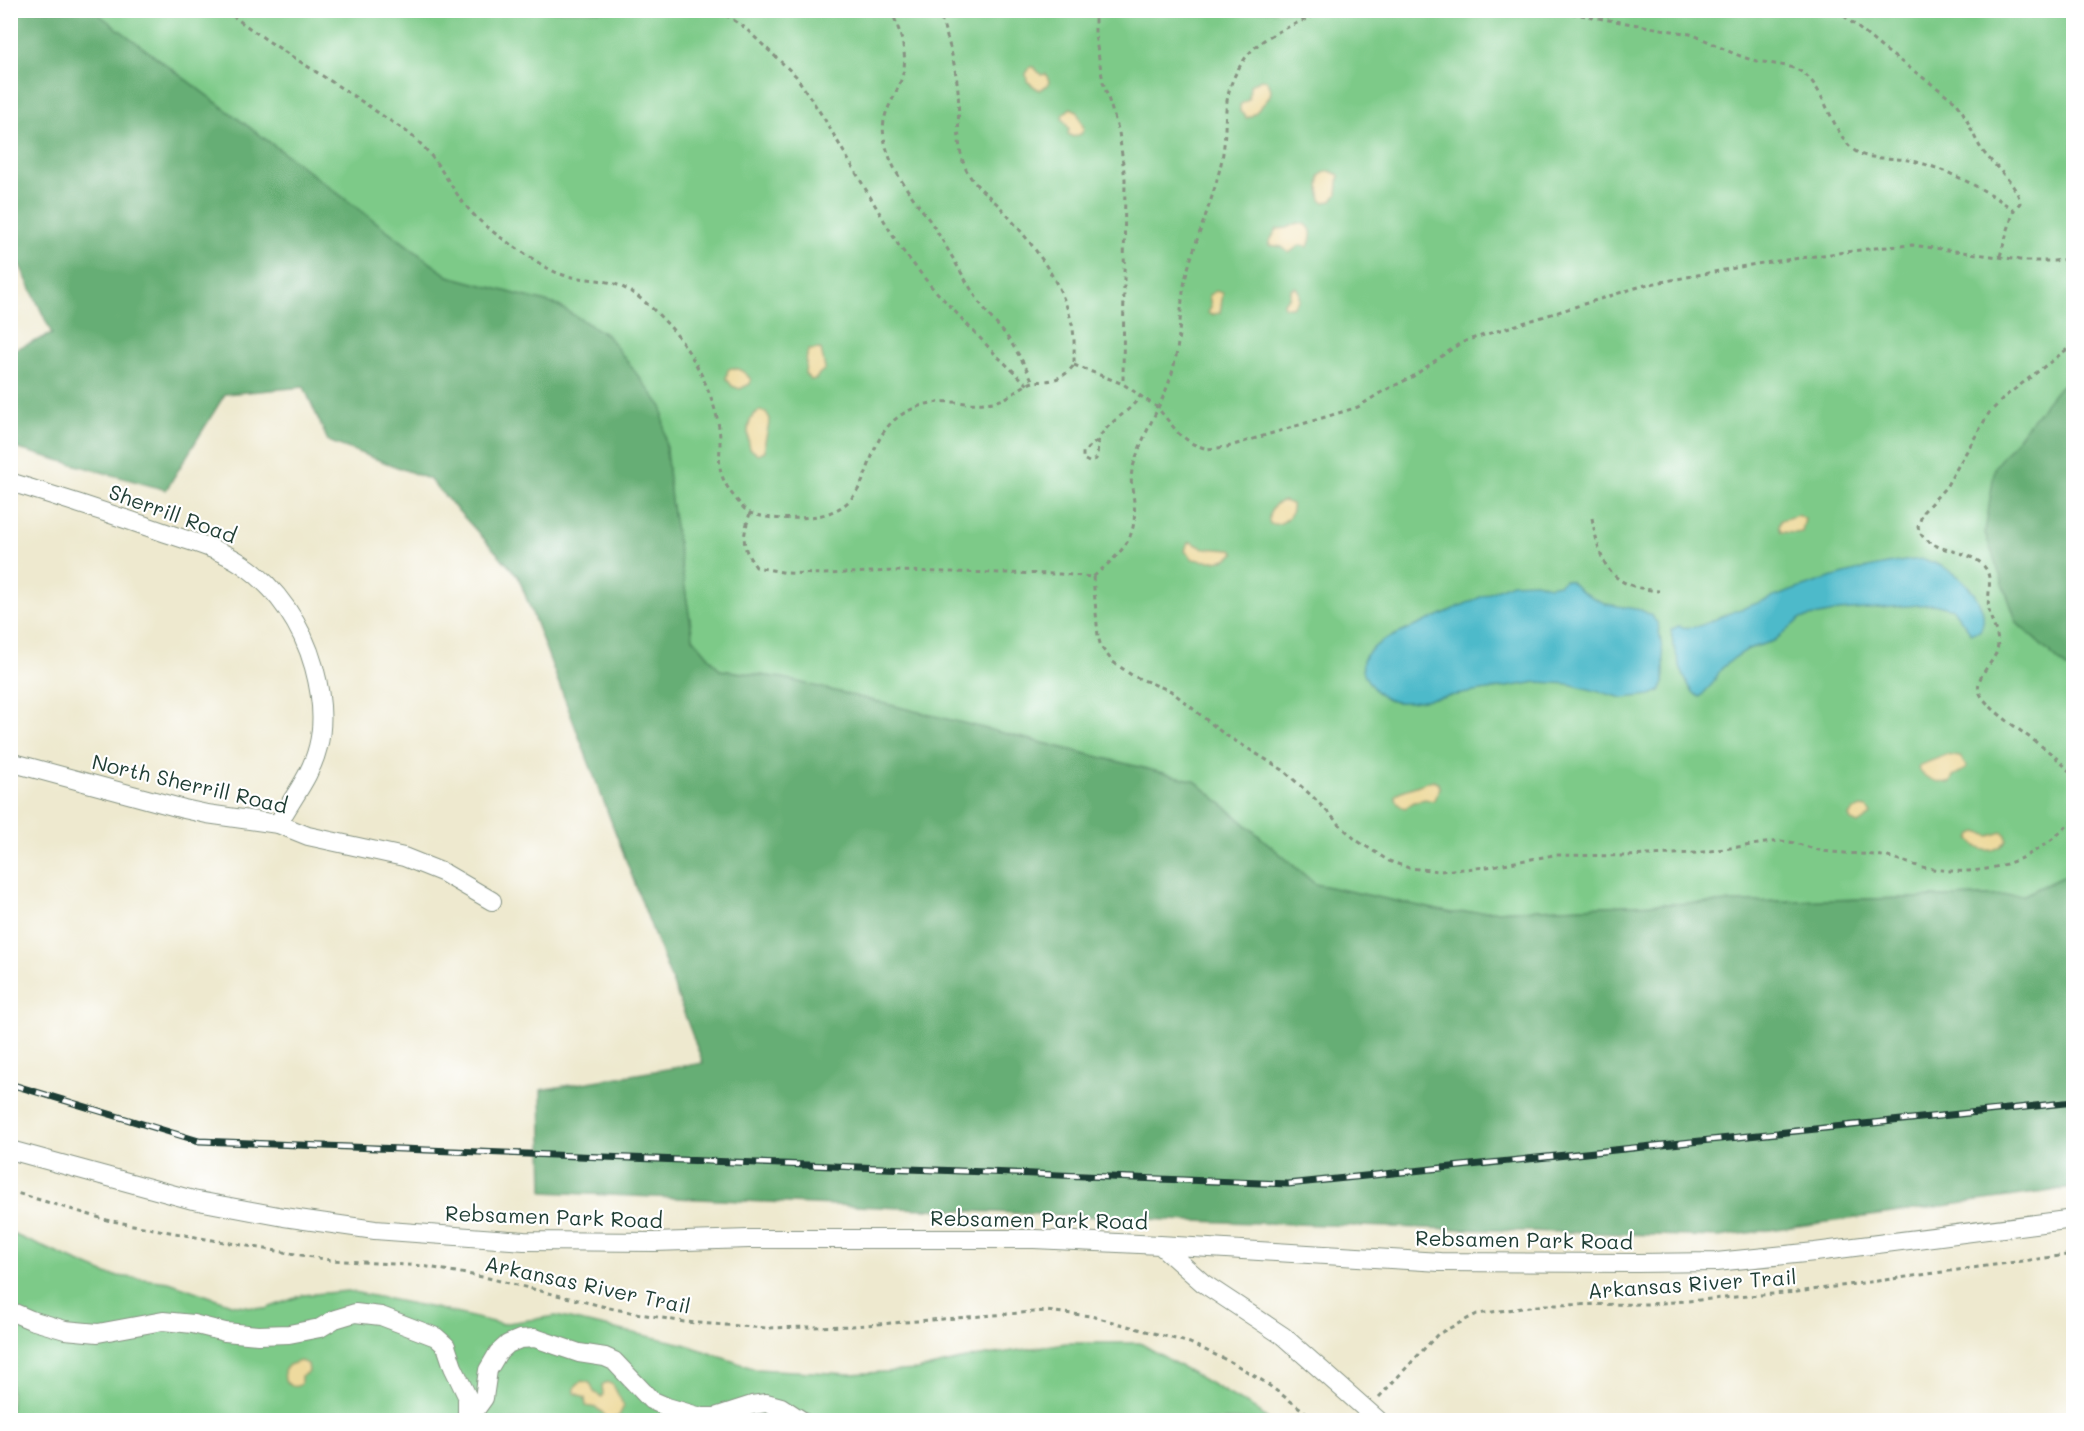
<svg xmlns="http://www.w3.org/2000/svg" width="2084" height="1431" font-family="Mali,sans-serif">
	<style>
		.green { fill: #7dca88; stroke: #4e845e; stroke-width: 1.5 }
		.forest { fill: #66ae74; stroke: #427654; stroke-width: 1.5 }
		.sand { fill: #eeda9e; stroke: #868c69; stroke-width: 1.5 }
		.water { fill: #4ebaca; stroke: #367c7f; stroke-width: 1.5 }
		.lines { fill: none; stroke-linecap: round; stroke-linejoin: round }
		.minor-casing { stroke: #869382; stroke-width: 20 }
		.path { stroke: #869382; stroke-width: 3; stroke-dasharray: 4.5 4.5; stroke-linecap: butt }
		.minor { stroke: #fff; stroke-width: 18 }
		.rail-casing { stroke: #1f3d34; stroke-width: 7 }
		.rail { stroke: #fff; stroke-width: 4.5; stroke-dasharray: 14; stroke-linecap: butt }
		.labels { text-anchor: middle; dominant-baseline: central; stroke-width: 4.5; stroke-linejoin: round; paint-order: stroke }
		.street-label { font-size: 21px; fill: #1f3d34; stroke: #fff }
	</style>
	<rect width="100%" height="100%" fill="#fff"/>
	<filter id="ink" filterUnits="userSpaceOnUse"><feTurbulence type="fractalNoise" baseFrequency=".0167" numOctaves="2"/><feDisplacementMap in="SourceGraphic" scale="12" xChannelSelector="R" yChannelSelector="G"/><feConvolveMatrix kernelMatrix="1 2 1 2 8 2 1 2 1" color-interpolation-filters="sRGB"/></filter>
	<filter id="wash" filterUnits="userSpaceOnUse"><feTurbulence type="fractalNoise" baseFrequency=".008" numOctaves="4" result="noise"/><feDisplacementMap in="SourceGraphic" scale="24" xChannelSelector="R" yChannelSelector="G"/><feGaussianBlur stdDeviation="1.35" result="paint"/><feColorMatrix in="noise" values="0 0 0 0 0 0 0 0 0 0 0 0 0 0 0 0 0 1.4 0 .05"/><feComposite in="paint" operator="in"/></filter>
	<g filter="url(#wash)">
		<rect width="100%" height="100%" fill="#eee9cf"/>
		<path class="green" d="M94 11H2073V379L2058 388 2017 623 2073 674V872L2024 895 1628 905 1452 913 1315 884 1195 781 782 678 720 670 693 638 671 501 662 407 557 305 448 276Z
			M10 1233 109 1275 169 1282 231 1304 265 1309 303 1295 348 1291 434 1308 501 1324 556 1316 684 1344 755 1369 850 1374 917 1370 974 1357 1066 1343H1140L1255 1409 1269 1420H11Z"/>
		<path class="forest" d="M11 10 94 11 448 276 557 305 607 335 662 407 671 501 693 638 720 670 782 678 1195 781 1315 884 1452 913 1628 905 2024 895 2073 872V1188L1719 1237 1192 1221 543 1192 541 1090 703 1063 518 576 429 479 328 441 304 387 225 394 166 490 11 447V351L52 334 11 246Z
			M2073 379V674L2017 623 1985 533 1995 466 2058 388Z"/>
		<path class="sand" d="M1030 67H1034L1041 75 1046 74 1049 81 1048 85 1039 90 1027 81 1026 74Z
			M1261 79 1266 80C1277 93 1267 100 1258 110 1253 114 1253 117 1246 118L1245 114 1240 112V105L1249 99 1250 85Z
			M1071 108 1077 111 1084 129 1081 134 1073 137 1068 134 1069 129 1062 118 1063 114Z
			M1330 171 1339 175 1337 194 1332 201 1324 202 1321 200 1319 189 1320 176 1323 173Z
			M1298 223C1314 224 1313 235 1308 247L1300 245 1289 253 1282 247 1269 245V242L1277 229 1287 228Z
			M1296 287 1299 292V300L1292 307H1284L1283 303 1289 298 1291 289Z
			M1216 291 1223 293 1220 313 1211 315 1208 313 1211 307 1209 295Z
			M821 349 825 369 819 374 816 379 811 380 805 374 807 354 809 350Z
			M731 368C739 367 747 374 751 380L750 384 740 389 732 386 726 378 728 370Z
			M759 411 766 412 770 419 765 441V451L758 454 750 449C747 436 746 418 759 411Z
			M1284 501 1292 504C1294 517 1282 526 1270 524 1266 514 1274 502 1284 501Z
			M1798 515 1805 519 1802 532 1795 533 1781 532 1779 526 1781 520Z
			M1191 542 1203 548 1232 550 1235 553C1226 563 1205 562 1193 559L1185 551 1187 544Z
			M1946 755 1960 757 1967 766 1966 769 1953 776 1950 783C1939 783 1923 779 1918 768L1920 765Z
			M1433 780 1438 782 1440 788 1433 801 1425 799 1414 802 1405 808C1400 807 1395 802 1395 796L1399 792Z
			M1861 807 1867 808 1871 815 1858 824 1851 821 1849 816 1853 811Z
			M1977 832 1990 836 2002 832 2006 835 2007 839C1998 854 1979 854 1970 839L1972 834Z
			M300 1361 308 1364 309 1372 301 1376V1384C295 1389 290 1386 285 1381L284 1370 289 1365Z
			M582 1381 590 1383 594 1392 602 1397 603 1394 602 1385 607 1382 613 1385 624 1406 619 1416C603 1424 607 1412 596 1408 593 1407 589 1407 586 1406L585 1398 575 1393C574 1387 576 1384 582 1381Z"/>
		<path class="water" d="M1923 559C1950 567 1972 582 1982 609 1984 616 1984 624 1980 631L1971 633 1953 609 1933 604 1839 611 1800 619 1774 641 1748 649 1734 658 1721 669 1713 683 1700 697C1685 692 1673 646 1671 630L1678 626C1695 632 1712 620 1727 614 1791 591 1855 565 1923 559Z
			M1564 580 1570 581 1582 592 1606 604 1641 610 1651 615 1658 624 1664 662V683L1660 691 1650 695 1623 698 1569 684 1538 682 1411 702C1405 702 1397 703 1392 701 1378 697 1360 677 1363 661 1365 653 1376 646 1382 641L1512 583 1536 582 1549 586 1559 584Z"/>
	</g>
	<g filter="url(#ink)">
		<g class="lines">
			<g class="minor-casing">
				<path id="minor" d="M10 482C63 498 115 515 166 533 192 542 220 549 242 564 277 587 303 627 314 667 321 693 325 720 318 747 311 776 292 798 278 824
					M10 762 184 809 207 814 278 824 308 836 404 857 444 873 492 901
					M10 1150 193 1200 284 1217 375 1230 524 1241 654 1242 749 1239H1034L1160 1245 1440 1262 1637 1263 1716 1262 1815 1252 2074 1219
					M1160 1245 1203 1283 1283 1336 1378 1420
					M10 1311 31 1320 65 1330 98 1333 163 1321 193 1324 225 1332 258 1335 289 1334 320 1328 335 1319 355 1313 381 1316 436 1337 446 1346 453 1367 467 1396V1420
					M468 1420 484 1398 488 1370 498 1353 508 1344 520 1339 535 1338 579 1353 605 1357 614 1361 651 1400 667 1407 701 1417H715L752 1405 766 1403 781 1407 801 1420"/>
			</g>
			<path class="path" d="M225 10C274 48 329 78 380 114 391 122 403 128 413 137 441 160 452 195 478 219 487 228 500 237 510 244 525 253 540 265 555 272 573 280 594 278 612 283 635 290 656 311 672 329 693 354 711 389 718 422 725 456 709 466 736 499 741 505 746 512 753 514 772 520 791 519 811 517 884 508 854 440 906 412 943 392 964 409 997 401 1011 398 1020 386 1033 382 1037 381 1041 382 1045 381 1058 380 1066 375 1074 365 1074 352 1075 337 1072 324 1061 279 1031 242 1001 208 988 194 973 186 965 167 955 143 960 116 958 90 955 61 948 38 938 10
				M718 10 744 27 796 76 825 120 899 246 930 285 996 355 1028 385
				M891 10C900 31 909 55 902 77 892 108 876 114 887 150 896 179 916 200 932 224 950 251 964 280 982 306 989 317 998 325 1005 334 1016 349 1025 365 1033 382
				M1095 10V35L1103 82 1119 132 1125 179 1123 383
				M1518 10 1563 12 1690 34C1713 42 1733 56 1757 61 1775 65 1795 64 1808 77 1828 98 1834 138 1858 153 1871 160 1897 157 1912 161 1946 168 1986 190 2014 210
				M1837 10 1881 47 1955 101C1967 115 1972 135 1982 150 1992 164 2019 186 2020 203L2014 210 2000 256
				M2074 344 2007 395 1989 413 1946 487 1923 512 1918 527C1925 554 1966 547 1983 565 1995 578 1986 595 1989 610 1991 623 2001 636 1997 650 1994 663 1975 676 1979 691 1984 709 2039 742 2055 757 2062 763 2068 770 2074 777
				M1074 365 1123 384 1157 407 1179 434 1193 444 1207 449 1227 447 1358 407 1380 393 1412 377 1459 344 1468 340 1645 285 1756 264 1875 248 1912 245 2027 261H2054L2074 258
				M1097 441 1083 452V459L1089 462 1096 459C1099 451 1096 442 1101 435 1112 419 1129 413 1140 396
				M750 513C743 537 740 546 756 567L787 573 824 574 895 571 1060 574 1093 577C1120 553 1138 541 1134 502 1133 490 1129 479 1133 467 1142 435 1160 409 1170 379 1182 346 1178 310 1186 276 1196 237 1214 199 1222 159 1229 122 1219 97 1242 63 1261 32 1295 27 1324 10
				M1592 518C1601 565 1607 586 1659 591
				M1093 577 1098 636 1101 647 1113 662 1133 676 1171 691 1224 734 1283 770 1312 796 1344 829 1356 840 1389 861 1409 868 1440 871 1487 867 1554 855 1625 856 1696 853 1779 841C1794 841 1808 848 1823 851 1845 854 1866 853 1888 857 1901 860 1914 866 1928 868 1985 879 2035 861 2074 819
				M10 1191 107 1220 206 1239 330 1260 423 1266 488 1278 614 1309 684 1322 767 1328 853 1326 1046 1311 1091 1316 1190 1343 1233 1363 1263 1381 1315 1419 1322 1420
				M1379 1397 1438 1334 1477 1314 1545 1305 1650 1304 1797 1292 2074 1254"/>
			<use href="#minor" class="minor"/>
			<g class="rail-casing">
				<path id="rail" d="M10 1084 199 1141 1288 1184 2074 1102"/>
			</g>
			<use href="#rail" class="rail"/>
		</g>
	</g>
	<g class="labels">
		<g class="street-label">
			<text transform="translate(173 513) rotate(20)">Sherrill Road</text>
			<text transform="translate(190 783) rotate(13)">North Sherrill Road</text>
			<text transform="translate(554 1216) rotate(2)">Rebsamen Park Road</text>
			<text transform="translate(1039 1219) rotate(1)">Rebsamen Park Road</text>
			<text transform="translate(1524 1239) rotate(1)">Rebsamen Park Road</text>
			<text transform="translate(1692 1283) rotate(-4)">Arkansas River Trail</text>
			<text transform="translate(588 1284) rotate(12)">Arkansas River Trail</text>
		</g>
	</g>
	<rect width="2084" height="1431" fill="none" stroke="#fff" stroke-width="36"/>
</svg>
